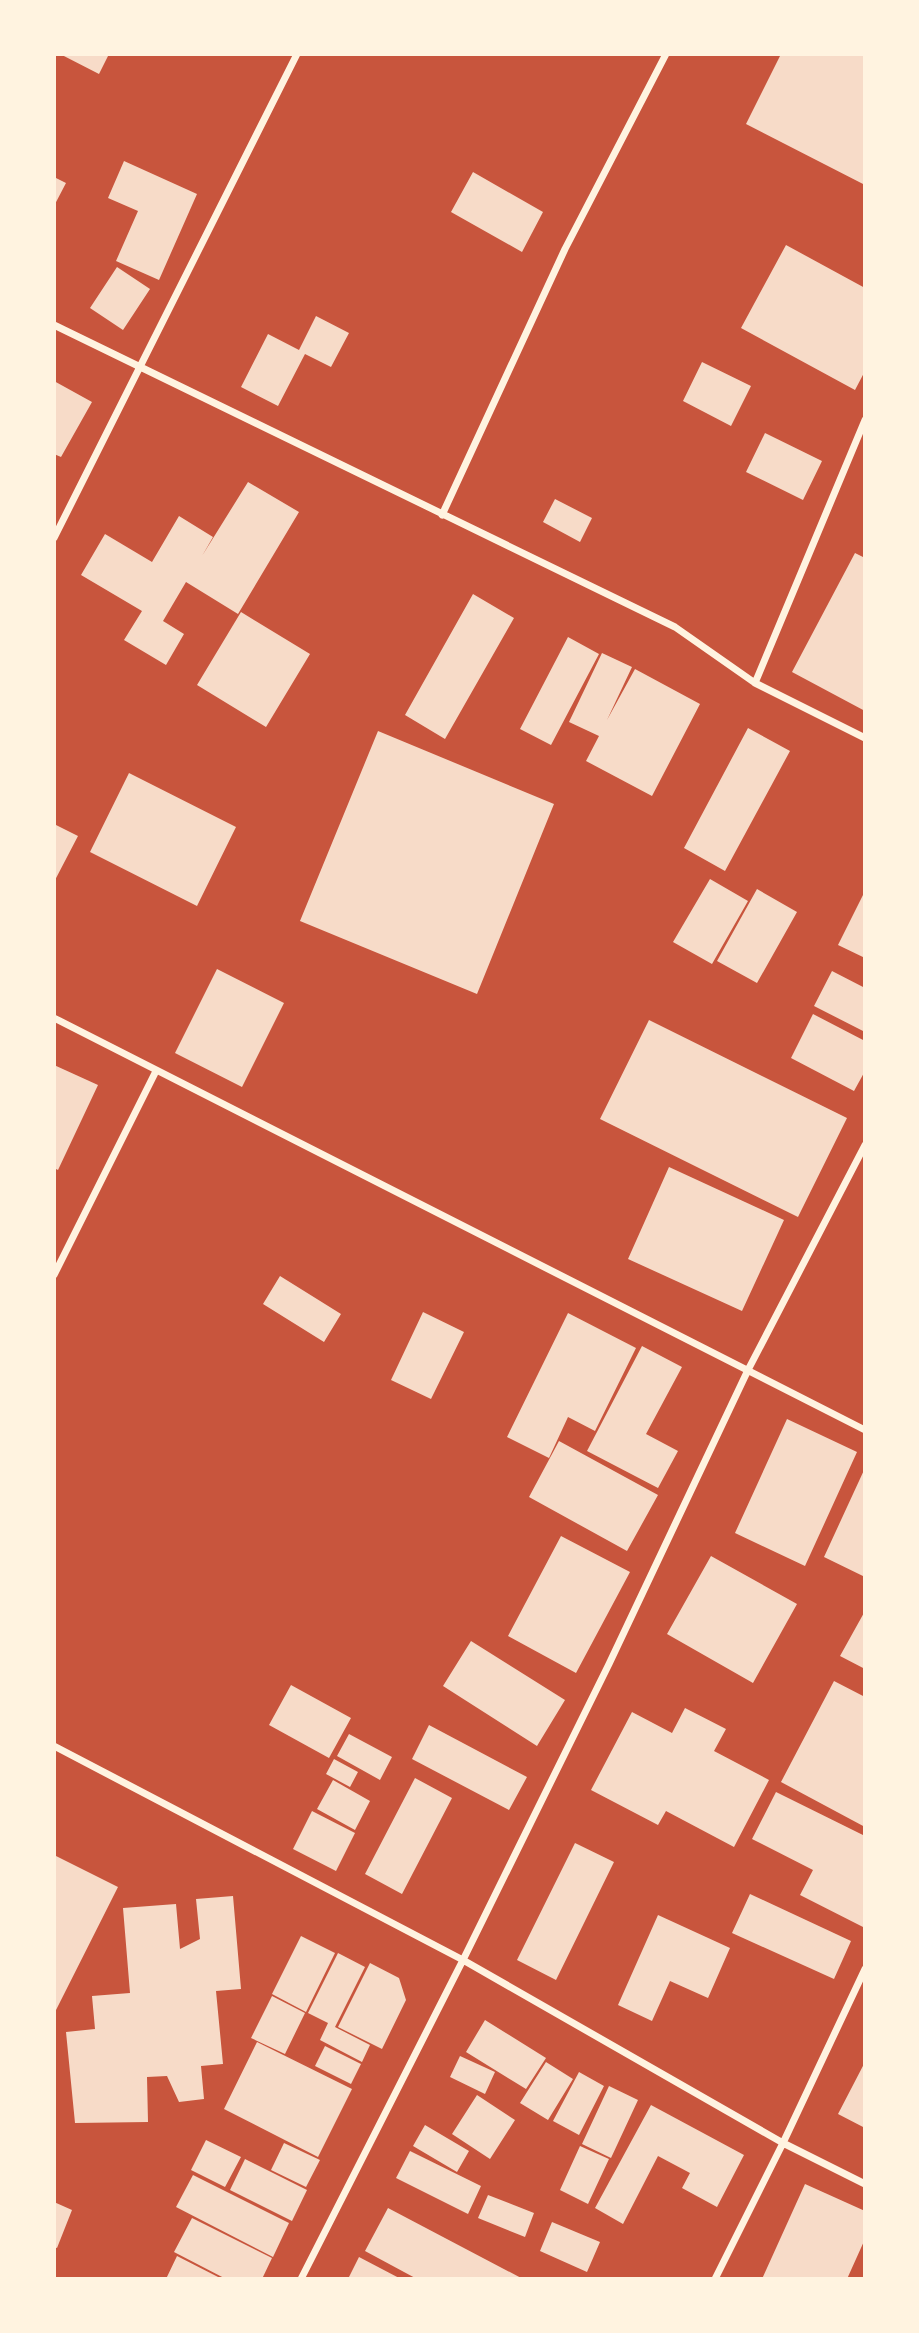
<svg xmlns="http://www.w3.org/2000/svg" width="919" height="2333" font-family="'Nunito Sans',sans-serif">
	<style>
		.building { fill: #f7dbc8 }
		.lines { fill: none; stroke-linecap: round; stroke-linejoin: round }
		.minor { stroke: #fff3e0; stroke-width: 7 }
	</style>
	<rect width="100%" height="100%" fill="#c8553d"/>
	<path class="building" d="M60 54H109L99 74Z
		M781 54H865V185L746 124Z
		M124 161 197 194 159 280 116 261 138 211 108 198Z
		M473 172 543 212 522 252 451 212Z
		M54 177 66 183 54 206Z
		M786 245 865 288V371L855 390 741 328Z
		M117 267 150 289 123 330 90 308Z
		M316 316 349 333 331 367 305 354 278 406 241 387 268 334 299 350Z
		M702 362 751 386 731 426 683 401Z
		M54 381 92 402 61 457 54 454Z
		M765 433 822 461 803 500 746 472Z
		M248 482 299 512 238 614 186 582 163 621 184 634 166 665 124 640 142 611 81 575 105 534 152 562 179 516 213 537 202 556Z
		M555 499 592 518 580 542 543 522Z
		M855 553 865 558V711L792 672Z
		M473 594 514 618 445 739 405 715Z
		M241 612 310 654 266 727 197 685Z
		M568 637 599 654 551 745 520 729Z
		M602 653 632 667 607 720 635 669 700 704 652 796 586 761 599 736 569 722Z
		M748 728 790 751 725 871 684 848Z
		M378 731 554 804 477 994 300 921Z
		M129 773 236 827 197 906 90 852Z
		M54 824 78 836 54 882Z
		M710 879 748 901 712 964 673 942Z
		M757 889 797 912 757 983 717 961Z
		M865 891V958L838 945Z
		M217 969 284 1003 242 1087 175 1053Z
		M832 971 865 988V1032L814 1006Z
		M813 1014 865 1041V1071L854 1091 791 1058Z
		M649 1020 847 1118 798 1217 600 1119Z
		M54 1065 98 1085 58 1170 54 1168Z
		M669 1167 784 1220 742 1311 628 1259Z
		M280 1276 341 1314 324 1342 263 1304Z
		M423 1312 464 1332 431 1399 391 1380Z
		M568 1313 636 1348 595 1431 568 1417 549 1458 507 1437Z
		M642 1346 682 1367 646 1434 678 1451 658 1488 587 1451Z
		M787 1419 857 1452 805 1566 735 1533Z
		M559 1441 658 1495 627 1551 529 1497Z
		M865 1468V1577L824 1557Z
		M561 1536 630 1572 576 1673 508 1636Z
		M711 1556 797 1604 753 1683 667 1634Z
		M865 1611V1669L840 1656Z
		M471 1641 565 1700 537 1746 443 1686Z
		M834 1681 865 1697V1827L781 1782Z
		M291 1685 351 1718 329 1758 269 1725Z
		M685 1708 726 1729 714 1751 769 1780 734 1847 666 1811 658 1825 591 1790 632 1712 672 1733Z
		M429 1725 527 1777 509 1810 412 1759Z
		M349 1734 392 1757 380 1780 337 1756Z
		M334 1759 358 1772 350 1787 326 1774Z
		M415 1778 452 1798 402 1894 365 1874Z
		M333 1780 370 1801 355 1830 317 1809Z
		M776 1792 865 1836V1928L800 1895 813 1870 752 1839Z
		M312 1811 355 1833 336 1871 293 1849Z
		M575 1843 614 1862 556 1980 517 1960Z
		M54 1855 118 1887 54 2014Z
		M750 1894 851 1941 834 1979 732 1933Z
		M233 1896 241 1989 216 1991 223 2064 201 2066 204 2099 179 2102 167 2076 147 2077 148 2122 75 2123 66 2032 95 2029 92 1996 130 1993 123 1908 176 1904 180 1949 200 1939 196 1899Z
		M658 1915 730 1948 708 1998 670 1981 652 2021 618 2005Z
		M301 1936 335 1953 306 2012 272 1994Z
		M338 1953 365 1967 335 2027 370 2045 362 2062 320 2040 328 2023 308 2013Z
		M370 1963 399 1978 406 2000 382 2049 338 2027Z
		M272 1996 305 2013 285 2054 251 2038Z
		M485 2020 546 2058 526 2089 466 2052Z
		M257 2042 352 2089 318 2157 224 2109Z
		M325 2046 361 2064 351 2084 315 2066Z
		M460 2056 495 2072 485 2094 450 2077Z
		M546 2062 573 2079 548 2120 520 2103Z
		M865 2062V2128L838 2114Z
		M579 2072 604 2086 579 2135 553 2121Z
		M609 2086 638 2100 611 2158 582 2144Z
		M477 2095 515 2120 490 2159 452 2134Z
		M651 2105 744 2155 717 2207 682 2188 690 2173 658 2156 623 2224 595 2208Z
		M425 2125 469 2151 457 2172 413 2146Z
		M206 2140 241 2157 225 2187 191 2170Z
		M284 2143 320 2160 306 2187 271 2170Z
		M580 2146 609 2159 588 2204 560 2190Z
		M410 2151 481 2186 468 2214 396 2178Z
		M245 2159 307 2190 292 2221 230 2190Z
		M193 2175 289 2223 273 2257 176 2207Z
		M805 2184 865 2211V2239L847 2279H762Z
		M488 2195 534 2213 525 2237 478 2218Z
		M54 2202 72 2210 57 2248 54 2247Z
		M388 2208 523 2279H417L365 2251Z
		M192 2218 272 2258 262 2279H226L174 2252Z
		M552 2222 600 2242 587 2272 540 2251Z
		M177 2256 222 2279H166Z
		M359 2257 401 2279H348Z"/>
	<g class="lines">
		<path class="minor" d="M54 325 675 627 755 683 865 738
			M442 515 565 249 666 54
			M54 538 297 54
			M755 683 865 420
			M54 1018 865 1430
			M54 1275 156 1071
			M54 1746 463 1960 783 2143 865 2184
			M301 2279 463 1960 609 1664 748 1370 865 1145
			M715 2279 783 2143 865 1969"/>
	</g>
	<rect width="919" height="2333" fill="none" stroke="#fff3e0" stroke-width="112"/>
</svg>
